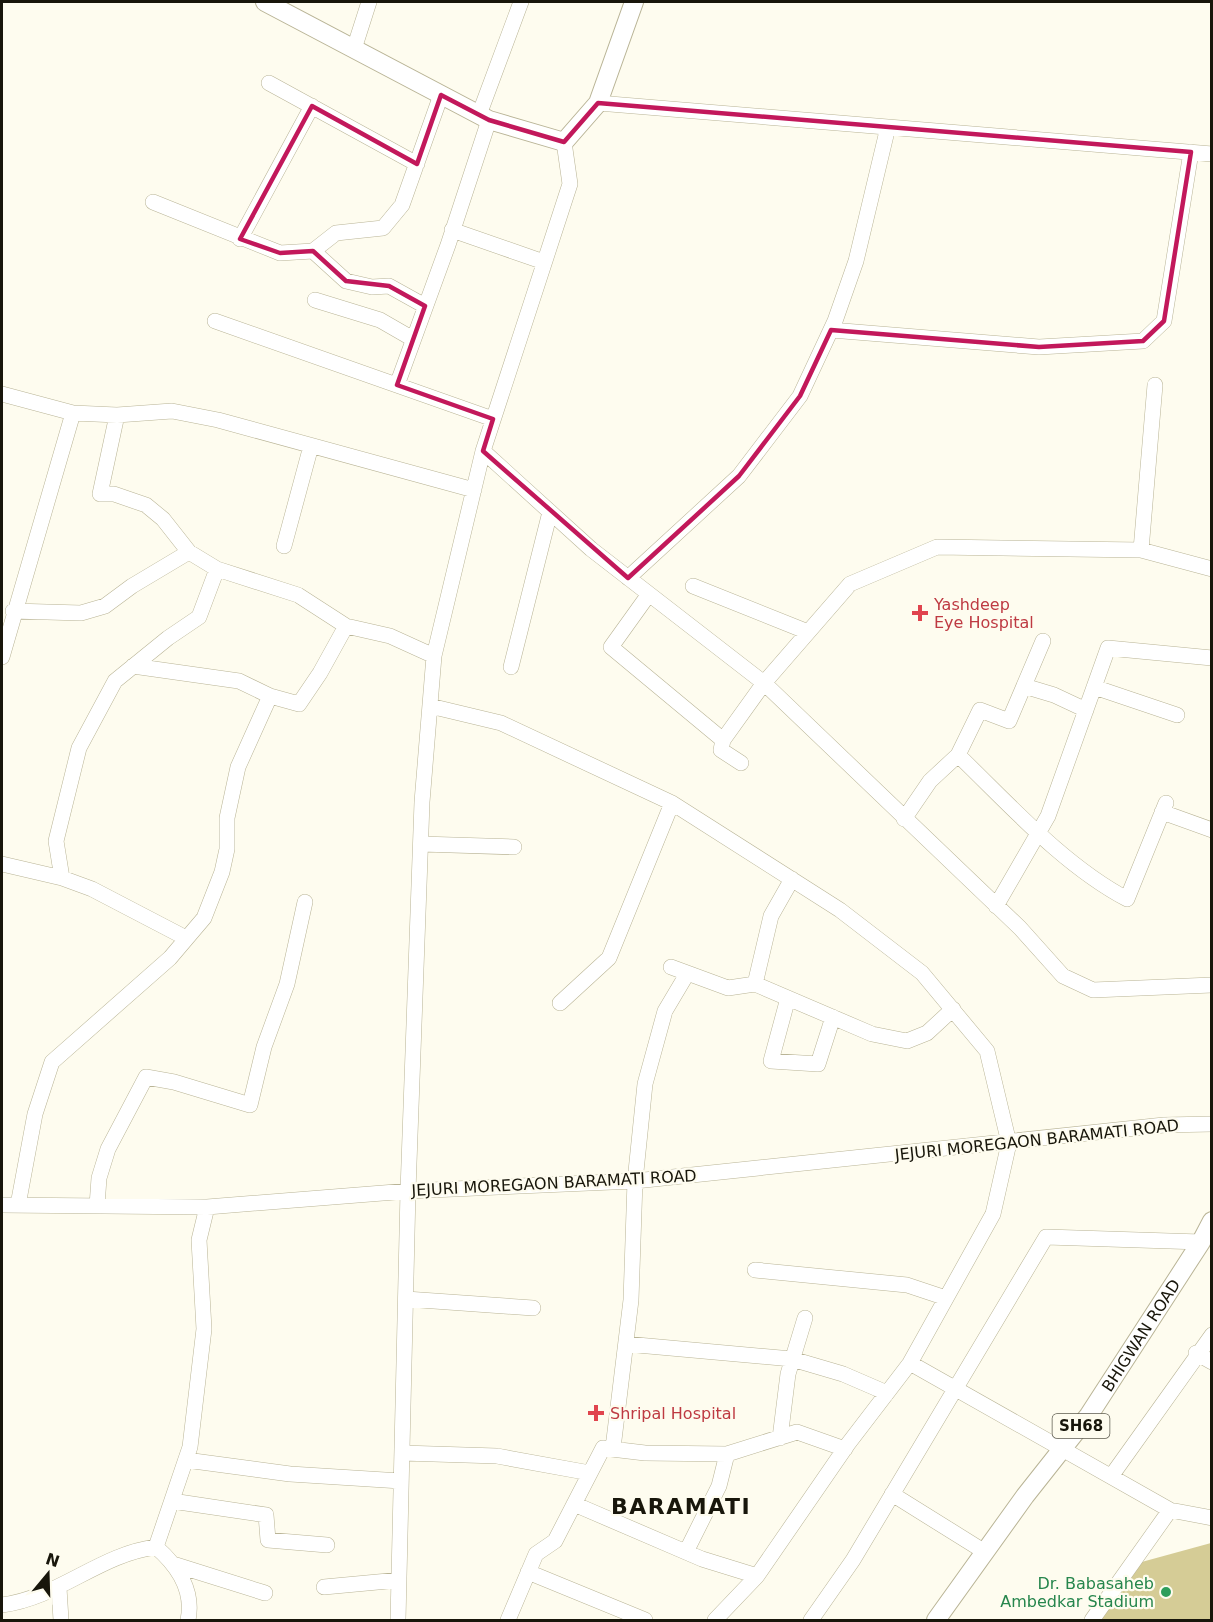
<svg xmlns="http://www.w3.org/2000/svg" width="1213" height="1622" font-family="'DejaVu Sans',sans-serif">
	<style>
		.green { fill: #d5cc96 }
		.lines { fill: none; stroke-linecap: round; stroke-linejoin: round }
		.minor-casing { stroke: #b9b496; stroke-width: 16 }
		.major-casing { stroke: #b9b496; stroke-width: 20 }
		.minor { stroke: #fff; stroke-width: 15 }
		.major { stroke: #fff; stroke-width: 18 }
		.marked { fill: none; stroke: #c2185b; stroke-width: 4.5; stroke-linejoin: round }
		.health-dot { fill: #e0444e; stroke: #fefcef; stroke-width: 2 }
		.leisure-dot { fill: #2e9e5b; stroke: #fefcef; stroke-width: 2 }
		.labels { text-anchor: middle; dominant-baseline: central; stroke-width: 4.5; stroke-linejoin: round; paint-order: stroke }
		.shield { fill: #fefcef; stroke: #5d5b4f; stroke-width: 1.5 }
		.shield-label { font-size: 15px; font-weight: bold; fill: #18160b }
		.health-label { font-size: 16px; fill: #be3a42; stroke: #fefcef; text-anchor: start }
		.street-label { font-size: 16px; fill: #18160b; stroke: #fefcef }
		.leisure-label { font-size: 16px; fill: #27864d; stroke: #fefcef; text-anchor: end }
		.district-label { font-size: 22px; font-weight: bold; letter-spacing: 1.5px; fill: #18160b; stroke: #fefcef }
	</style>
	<rect width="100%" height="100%" fill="#fefcef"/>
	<path class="green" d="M1211 1543V1620H1101L1138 1563Z"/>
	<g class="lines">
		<g class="minor-casing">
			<path id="minor" d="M354 49 369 2
				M269 83 417 164
				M598 103 1212 154
				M479 115 521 2
				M153 202 280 253 313 251 336 233 383 228 402 205 441 95
				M452 230 544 262
				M240 239 312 106
				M313 251 346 281 372 287 389 286 425 306
				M315 300 380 320 413 339
				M215 321 493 419
				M831 330 1039 347 1143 341 1164 321 1191 152
				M397 385 448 245 489 120
				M2 394 73 413 117 415 172 411 218 420 474 490
				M117 415 100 494H114L146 505 163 519 189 552 217 569 298 595 346 626
				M483 451 591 549 764 683 1020 928 1063 976 1093 990 1212 985
				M284 546 311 446
				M1141 550 1155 385
				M628 578 739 476 800 396 835 321 856 261 888 127
				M693 586 808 632
				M649 594 611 647 723 740
				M13 611 81 613 105 606 132 586 189 552
				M2 657 73 413
				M133 666 239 681 270 696
				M511 667 550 512
				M1024 686 1054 695 1086 710
				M1094 687 1177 715
				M430 706 501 723 672 803 840 910 922 973 987 1051 1009 1143 993 1214 910 1363 848 1444 757 1576 715 1620
				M958 755C1010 805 1063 865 1127 899L1166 803
				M741 763 721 750 723 740 764 683 850 584 937 547 1141 550 1212 569
				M1162 812 1212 830
				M904 819 930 781 958 755 980 710 1009 721 1043 641
				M421 844 514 847
				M2 864 62 878
				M996 906 1048 816 1108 648 1212 658
				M186 938 92 889 62 878 56 841 79 748 115 681 168 638 199 617 217 569
				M671 967 728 988 755 984 872 1034 907 1041 927 1033 953 1009
				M755 984 771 916 792 879
				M788 998 771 1061 818 1064 833 1017
				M560 1003 609 958 672 803
				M2 1205 207 1207 408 1191 635 1181 1164 1125 1212 1124
				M18 1205 35 1114 52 1062 170 958 204 918 222 872 227 849V818L238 767 270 696 299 704 320 673 346 626 390 636 434 656
				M97 1206 99 1178 108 1149 146 1077 174 1082 250 1105 264 1047 287 984 305 902
				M755 1270 907 1285 946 1298
				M406 1299 533 1308
				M626 1344 792 1359 843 1374 887 1393
				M1196 1353 1212 1362
				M910 1363 1170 1510 1212 1518
				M780 1438 788 1374 805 1318
				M613 1448 631 1300 635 1181 645 1084 665 1011 687 974
				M402 1453 497 1456 590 1473
				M186 1460 290 1474 401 1481
				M1112 1475 1212 1335
				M892 1494 985 1552
				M172 1501 266 1515 268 1540 327 1545
				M574 1504 702 1559 757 1576
				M156 1547 190 1447 204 1329 199 1240 207 1207
				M686 1552 719 1486 727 1454
				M176 1565 265 1593
				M528 1572 645 1620
				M324 1587 399 1580
				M59 1588 61 1620
				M2 1605C58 1598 100 1554 156 1547 178 1566 194 1591 188 1620
				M398 1620 408 1191 422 802 434 656 483 451 570 184 564 142
				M508 1620 536 1554 555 1541 603 1448 645 1453 727 1454 797 1432 845 1449
				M811 1620 853 1560 1046 1237 1201 1242
				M1092 1620 1170 1510"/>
		</g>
		<g class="major-casing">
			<g id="major">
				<path d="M265 2 489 120 564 142 598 103 634 2"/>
				<path id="s1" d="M936 1620 1025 1496 1089 1415 1201 1242 1212 1221"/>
			</g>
		</g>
		<use href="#minor" class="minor"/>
		<use href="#major" class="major"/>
	</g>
	<path class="marked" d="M441 95 489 120 564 142 598 103 1191 152 1164 321 1143 341 1039 347 831 330 800 396 739 476 628 578 483 451 493 419 397 385 425 306 389 286 346 281 313 251 280 253 240 239 312 106 417 164Z"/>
	<g class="health-dot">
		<path d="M917 604h6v6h6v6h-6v6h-6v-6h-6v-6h6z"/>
		<path d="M593 1404h6v6h6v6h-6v6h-6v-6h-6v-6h6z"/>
	</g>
	<circle class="leisure-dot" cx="1166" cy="1592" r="6"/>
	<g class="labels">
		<rect class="shield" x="1052.5" y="1414" width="57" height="24" rx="4.5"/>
		<g class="shield-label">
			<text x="1081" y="1426">SH68</text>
		</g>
		<g class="health-label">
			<text x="934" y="604">Yashdeep<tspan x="934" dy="18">Eye Hospital</tspan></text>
			<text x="610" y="1413">Shripal Hospital</text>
		</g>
		<g class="street-label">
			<text transform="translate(1037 1140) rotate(-6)">JEJURI MOREGAON BARAMATI ROAD</text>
			<text transform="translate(554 1183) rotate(-3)">JEJURI MOREGAON BARAMATI ROAD</text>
			<text stroke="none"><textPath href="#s1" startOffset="351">BHIGWAN ROAD</textPath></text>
		</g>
		<g class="leisure-label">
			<text x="1154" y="1583">Dr. Babasaheb<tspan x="1154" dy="18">Ambedkar Stadium</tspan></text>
		</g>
		<g class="district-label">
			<text x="681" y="1506">BARAMATI</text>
		</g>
	</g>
	<rect width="1213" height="1622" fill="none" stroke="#18160b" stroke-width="6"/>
	<g transform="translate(48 1574) rotate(19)" stroke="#fefcef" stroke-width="4.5" paint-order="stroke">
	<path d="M0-4.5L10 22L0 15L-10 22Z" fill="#18160b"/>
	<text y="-9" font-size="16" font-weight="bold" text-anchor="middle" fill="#18160b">N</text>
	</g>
</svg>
